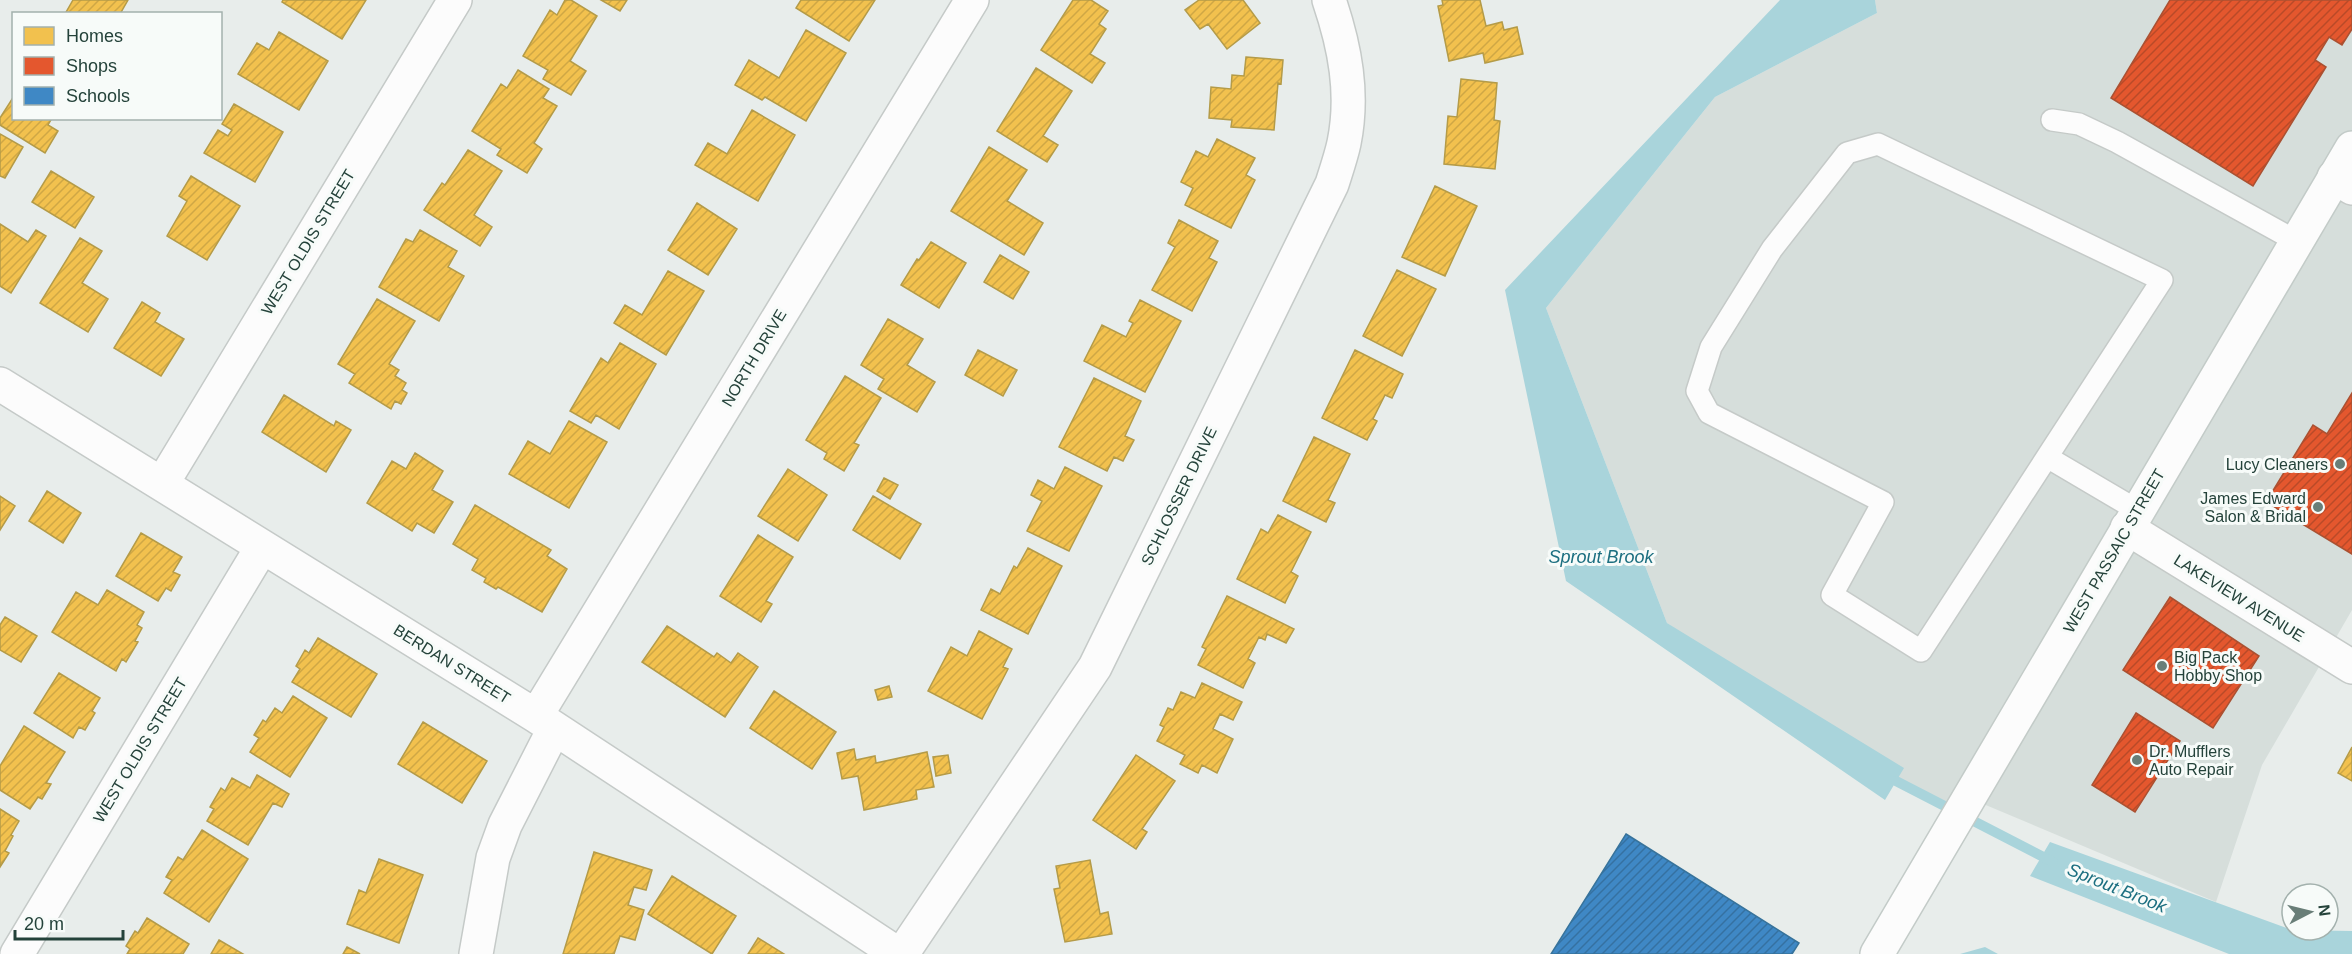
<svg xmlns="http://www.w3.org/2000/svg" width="2352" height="954" font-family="Arial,sans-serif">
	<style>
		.built { fill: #d6dedb }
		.water { fill: #a9d4db }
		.homes { fill: url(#homes-hatch); stroke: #b49b48; stroke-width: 1.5 }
		.shops { fill: url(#shops-hatch); stroke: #aa5132; stroke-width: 1.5 }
		.schools { fill: url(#schools-hatch); stroke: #37739b; stroke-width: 1.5 }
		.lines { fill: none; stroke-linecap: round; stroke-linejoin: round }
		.stream { stroke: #a9d4db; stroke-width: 10 }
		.service-casing { stroke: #c5cac8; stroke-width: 24 }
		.minor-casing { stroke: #c5cac8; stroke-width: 36 }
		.secondary-casing { stroke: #c3cbc8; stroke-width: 36 }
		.service { stroke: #fcfcfc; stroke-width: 21 }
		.minor { stroke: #fcfcfc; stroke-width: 33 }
		.secondary { stroke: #fcfcfc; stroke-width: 33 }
		.poi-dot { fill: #697e78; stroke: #f7fbf9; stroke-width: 2 }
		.labels { text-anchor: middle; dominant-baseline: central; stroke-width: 6; stroke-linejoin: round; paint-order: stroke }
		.street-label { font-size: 16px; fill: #24423a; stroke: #f7fbf9 }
		.poi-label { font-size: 16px; fill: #24423a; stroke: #f7fbf9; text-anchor: end }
		.water-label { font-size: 18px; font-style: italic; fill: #1c6f80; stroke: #f7fbf9 }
	</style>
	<defs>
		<pattern id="homes-hatch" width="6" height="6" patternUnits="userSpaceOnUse" patternTransform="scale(1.5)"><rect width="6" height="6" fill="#f2c14e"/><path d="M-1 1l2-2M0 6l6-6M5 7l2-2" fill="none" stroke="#cfa745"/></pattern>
		<pattern id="shops-hatch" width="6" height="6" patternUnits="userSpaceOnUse" patternTransform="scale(1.5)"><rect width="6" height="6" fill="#e4572e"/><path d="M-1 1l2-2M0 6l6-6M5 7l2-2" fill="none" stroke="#b94a28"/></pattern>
		<pattern id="schools-hatch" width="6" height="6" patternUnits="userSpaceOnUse" patternTransform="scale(1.5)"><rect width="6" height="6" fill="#3f88c5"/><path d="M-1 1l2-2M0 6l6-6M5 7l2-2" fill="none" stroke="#3571a1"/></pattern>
	</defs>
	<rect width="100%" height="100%" fill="#e8edeb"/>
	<path class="built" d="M1875 0H2352V610L2262 765 2216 902 1969 798 1959 815 1896 781 1667 623 1546 308 1715 97 1877 13Z"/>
	<path class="water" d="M1780 0H1875L1877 13 1715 97 1546 308 1667 623 1904 768 1885 800 1566 581 1505 290Z
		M2050 842 2292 930 2352 931V954H2229L2030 876Z
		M1985 947 1998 954H1960Z"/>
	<path class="homes" d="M73 0H128L120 14H65Z
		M283 0H366L342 39 282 2Z
		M565 0H571L597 16 570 61 586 71 571 95 543 79 548 70 523 56 550 10 557 15Z
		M601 0H627L620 11Z
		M801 0H875L849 41 796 8Z
		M1073 0H1091L1108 11 1099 24 1106 29 1090 54 1105 63 1092 83 1041 50Z
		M1199 0H1243L1260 23 1227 49 1208 24 1200 29 1185 10Z
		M1442 0H1480L1486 26 1502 22 1504 30 1517 27 1523 54 1485 63 1483 53 1449 61 1438 6 1443 5Z
		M806 30 846 53 806 121 765 97 762 100 735 85 749 60 779 78Z
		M279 32 328 61 299 110 238 74 257 43 269 50Z
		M1246 57 1283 60 1281 84 1278 83 1274 130 1231 127 1232 120 1209 118 1211 87 1231 89 1232 75 1244 76Z
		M1036 68 1072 91 1043 136 1058 145 1047 162 997 131Z
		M518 70 549 89 543 98 557 106 534 143 542 149 527 173 497 155 501 149 472 131 501 84 507 88Z
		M1461 79 1497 83 1494 120 1500 121 1495 169 1444 164 1448 116 1457 117Z
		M14 96V118H52L48 125 58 131 45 153 0 125V118Z
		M234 104 283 132 255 182 204 153 218 130 228 136 232 130 222 124Z
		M752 110 795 135 758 201 695 165 708 143 727 154Z
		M0 134 23 147 5 178 0 176Z
		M1217 139 1255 158 1246 175 1255 180 1231 228 1185 205 1193 188 1181 182 1196 151 1208 157Z
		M989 147 1027 170 1007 201 1043 223 1024 255 951 211Z
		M468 150 502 171 474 215 492 227 480 246 424 210 442 183 445 185Z
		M51 171 94 197 75 228 32 202Z
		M191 176 240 206 207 260 167 236 187 201 179 196Z
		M1435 186 1477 206 1445 276 1402 257Z
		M697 203 737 229 708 275 668 250Z
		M1179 220 1218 241 1209 258 1217 262 1192 311 1152 290 1175 247 1168 243Z
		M0 224 28 242 36 230 46 236 11 293 0 286Z
		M420 230 457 251 448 267 464 276 439 321 379 287 406 239 413 242Z
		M80 238 102 251 82 283 108 299 88 332 40 303Z
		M931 242 966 263 939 308 901 285 917 259 919 260Z
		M1000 255 1029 272 1013 299 984 282Z
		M1397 270 1436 289 1402 356 1363 336Z
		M668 271 704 291 666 355 614 323 625 305 642 315Z
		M377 299 415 321 389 364 399 370 395 376 406 383 402 390 407 393 401 404 395 401 391 409 349 383 355 374 338 364Z
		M1140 300 1181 321 1145 392 1084 361 1102 325 1126 337 1133 323 1129 321Z
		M142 302 160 313 155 322 184 339 161 376 114 348Z
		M888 319 923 339 907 365 935 382 917 412 878 389 884 379 861 365Z
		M620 343 656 364 619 429 596 415 591 423 570 411 601 358 608 363Z
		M978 350 1017 370 1003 396 965 375Z
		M1355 350 1403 374 1392 398 1385 395 1373 419 1377 421 1367 440 1322 418Z
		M845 376 881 398 854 443 859 445 844 471 824 459 827 453 806 440Z
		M1094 378 1141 401 1125 436 1134 440 1123 461 1114 457 1107 471 1059 447Z
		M284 395 334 426 336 421 351 430 326 472 262 432Z
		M569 421 607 442 569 508 509 474 528 441 550 454Z
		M1314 437 1350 454 1328 500 1335 503 1326 522 1283 501Z
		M415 453 443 471 432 490 453 502 434 533 417 523 412 531 367 503 392 461 406 469Z
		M1065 467 1102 486 1069 551 1027 531 1042 501 1031 495 1038 480 1054 489Z
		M788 469 827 495 798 541 758 516Z
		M884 478 898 485 890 499 877 491Z
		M47 491 81 513 63 543 29 521Z
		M0 496 15 506 0 530Z
		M873 496 921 524 900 559 853 530Z
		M475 505 551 550 547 556 567 569 542 612 498 587 496 589 484 582 486 578 472 570 478 559 453 544Z
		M1278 515 1311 532 1291 572 1298 576 1285 603 1237 579 1261 529 1268 533Z
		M141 533 182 557 173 572 180 575 171 591 166 588 158 601 116 576Z
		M758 535 793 557 766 601 772 604 761 622 720 596Z
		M1028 548 1062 566 1028 634 981 610 991 589 1000 594 1014 566 1017 568Z
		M107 590 144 612 137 625 142 628 135 641 138 642 126 662 122 659 116 671 52 632 76 592 98 605Z
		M1227 596 1294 629 1286 643 1267 634 1265 640 1259 637 1248 659 1255 663 1243 688 1198 665 1206 649 1202 647Z
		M5 617 37 636 21 662 0 650V625Z
		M667 626 714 657 717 653 731 663 738 653 758 667 725 717 642 662Z
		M979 631 1012 649 1003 667 1008 669 982 719 928 691 951 647 967 656Z
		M318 638 377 674 351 717 292 682 300 669 296 666 305 650 309 653Z
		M59 673 100 698 92 711 95 713 85 730 79 727 73 738 34 713Z
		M1202 683 1242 702 1233 720 1220 714 1213 729 1233 739 1217 773 1202 765 1198 773 1180 764 1185 755 1157 741 1164 727 1160 725 1168 708 1173 710 1181 692 1195 698Z
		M889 686 892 697 878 700 875 690Z
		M774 691 836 732 812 769 750 728Z
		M293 696 327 718 290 777 250 752 259 738 254 735 263 720 266 722 275 708 282 713Z
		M423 722 487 761 462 803 398 764Z
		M24 726 65 752 46 783 51 784 42 799 38 797 30 809 0 790V766Z
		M2352 747V781L2338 773Z
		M854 749 856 760 875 756 876 763 927 752 934 787 916 790 917 799 864 810 858 776 842 779 837 753Z
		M948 755 951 773 936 776 933 757Z
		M1136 755 1175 781 1142 829 1147 832 1136 849 1093 820Z
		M257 775 289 794 282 807 273 803 248 845 207 821 214 809 210 807 221 788 225 791 232 778 250 788Z
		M0 809 19 821 11 835 13 836 5 851 9 853 0 867Z
		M202 830 248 859 209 922 164 893 172 880 166 877 178 857 183 860Z
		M594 852 652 870 646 890 634 887 628 905 644 910 635 940 620 936 614 954H563Z
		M379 859 423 875 399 943 347 924 359 890 366 893Z
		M1090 860 1100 914 1108 912 1112 934 1065 942 1054 889 1060 888 1056 866Z
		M672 876 736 916 712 954 648 914Z
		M147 918 189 944 183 954H127L130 949 126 946 135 931 138 933Z
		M758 938 784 954H748Z
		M219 940 243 954H211Z
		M347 947 360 954H343Z"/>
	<path class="shops" d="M2170 0H2352V29L2342 45 2329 37 2315 60 2326 67 2253 186 2111 98Z
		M2352 393V554L2266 502 2313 425 2327 434Z
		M2170 597 2259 656 2213 728 2123 670Z
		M2136 713 2180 741 2135 812 2092 785Z"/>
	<path class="schools" d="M1626 834 1799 943 1792 954H1551Z"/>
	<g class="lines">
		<path class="stream" d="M1896 781 2053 862"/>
		<g class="service-casing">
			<path id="service" d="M2052 120 2079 124 2117 142 2296 241
				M1878 144 2162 280 1921 651 1832 595 1883 502 1709 413 1697 391 1711 347 1772 249 1847 153Z
				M2047 457 2137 510"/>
		</g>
		<g class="minor-casing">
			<path id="minor" d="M2334 177 2352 188
				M0 384 536 716 898 954
				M162 484 455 0
				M2127 528 2352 667
				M536 716 972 0
				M17 954 262 547
				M476 954 493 858 505 825 554 729
				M902 954 1095 667 1332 184C1336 171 1341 157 1344 143 1354 94 1345 47 1329 0"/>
		</g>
		<g class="secondary-casing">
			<path id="secondary" d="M1877 954 2352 148"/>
		</g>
		<use href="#service" class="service"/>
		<use href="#minor" class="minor"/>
		<use href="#secondary" class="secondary"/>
	</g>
	<g class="poi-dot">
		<circle cx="2340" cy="464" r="6"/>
		<circle cx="2318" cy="507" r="6"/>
		<circle cx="2162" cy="666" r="6"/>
		<circle cx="2137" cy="760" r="6"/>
	</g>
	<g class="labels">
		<g class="street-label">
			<text transform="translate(308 242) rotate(-59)">WEST OLDIS STREET</text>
			<text transform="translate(754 358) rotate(-59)">NORTH DRIVE</text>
			<text transform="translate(1179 496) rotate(-64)">SCHLOSSER DRIVE</text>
			<text transform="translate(2114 551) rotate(-60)">WEST PASSAIC STREET</text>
			<text transform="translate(2239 598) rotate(32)">LAKEVIEW AVENUE</text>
			<text transform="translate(452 664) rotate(32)">BERDAN STREET</text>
			<text transform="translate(140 750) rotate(-59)">WEST OLDIS STREET</text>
		</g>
		<g class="poi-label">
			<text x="2328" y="464">Lucy Cleaners</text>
			<text x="2306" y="498">James Edward<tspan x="2306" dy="18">Salon &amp; Bridal</tspan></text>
			<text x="2174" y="657" text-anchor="start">Big Pack<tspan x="2174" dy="18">Hobby Shop</tspan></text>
			<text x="2149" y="751" text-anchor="start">Dr. Mufflers<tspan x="2149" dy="18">Auto Repair</tspan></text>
		</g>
		<g class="water-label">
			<text x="1601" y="557">Sprout Brook</text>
			<text transform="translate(2117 888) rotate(22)">Sprout Brook</text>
		</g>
	</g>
	<rect x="12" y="12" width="210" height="108" fill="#f7fbf9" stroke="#a3b1ad" stroke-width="1.5"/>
	<rect x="24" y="27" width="30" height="18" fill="#f2c14e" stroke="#a3b1ad" stroke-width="1.5"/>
	<text x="66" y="42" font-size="18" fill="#24423a">Homes</text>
	<rect x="24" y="57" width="30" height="18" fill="#e4572e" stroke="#a3b1ad" stroke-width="1.5"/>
	<text x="66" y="72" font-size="18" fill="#24423a">Shops</text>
	<rect x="24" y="87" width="30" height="18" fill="#3f88c5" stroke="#a3b1ad" stroke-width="1.5"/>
	<text x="66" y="102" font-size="18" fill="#24423a">Schools</text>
	<g transform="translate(2310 912) rotate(83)"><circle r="28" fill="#f7fbf9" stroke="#a3b1ad" stroke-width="1.5"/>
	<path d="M0-4.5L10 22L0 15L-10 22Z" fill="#697e78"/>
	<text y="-9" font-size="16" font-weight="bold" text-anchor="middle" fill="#24423a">N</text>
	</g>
	<path d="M15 930v9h108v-9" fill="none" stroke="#24423a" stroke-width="3"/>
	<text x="24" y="930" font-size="18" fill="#24423a" stroke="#f7fbf9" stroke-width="4.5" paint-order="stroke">20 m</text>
</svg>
